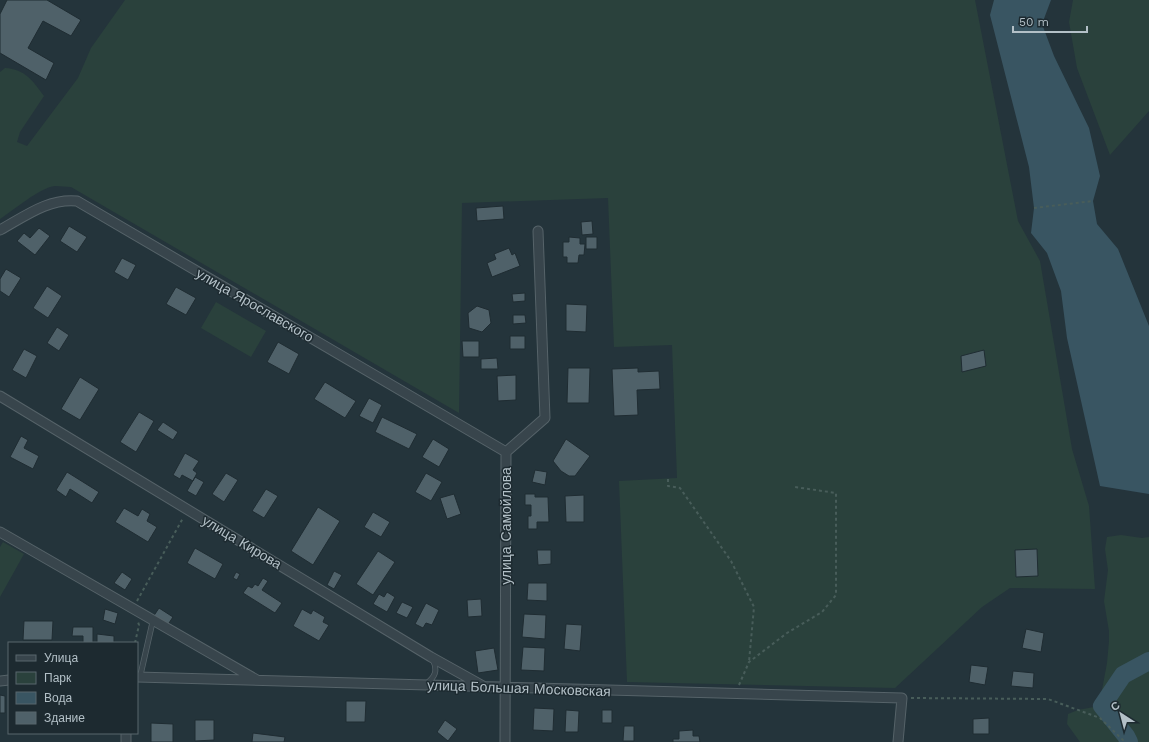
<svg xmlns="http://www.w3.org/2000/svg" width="1149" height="742" font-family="'Work Sans',sans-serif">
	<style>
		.green { fill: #2a413c }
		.water { fill: #395562 }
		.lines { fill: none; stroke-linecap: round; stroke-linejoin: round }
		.river { stroke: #395562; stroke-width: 18 }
		.building { fill: #4f6169; stroke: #1f2c32 }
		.lane-casing { stroke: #566369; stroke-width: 6 }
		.street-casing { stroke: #566369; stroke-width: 11 }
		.path { stroke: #485d5a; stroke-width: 2; stroke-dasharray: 3 3; stroke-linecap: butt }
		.lane { stroke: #38454c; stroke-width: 4.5 }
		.street { stroke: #38454c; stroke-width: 9 }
		.labels { text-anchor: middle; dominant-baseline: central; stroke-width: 3; stroke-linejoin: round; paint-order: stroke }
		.street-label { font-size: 14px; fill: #b3c0c7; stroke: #1d2a30 }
	</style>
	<rect width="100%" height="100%" fill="#24343b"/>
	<path class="green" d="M125 0H975L1018 221 1040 261 1072 449 1089 506 1095 589 1010 588 982 607 895 688 627 682 619 481 677 478 672 345 614 347 608 198 462 203 459 413 71 187C66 187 60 186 55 186 39 188 14 210 0 219V72L5 68C25 69 33 81 44 96L20 132 17 142 27 146 78 78 91 48Z
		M1073 0H1149V111L1110 155 1077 68 1069 22Z
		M216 302 266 331 251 357 201 328Z
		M1121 535 1142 538 1149 537V742H1080L1067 724 1068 714 1078 710 1099 706 1107 663 1109 641V631L1104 601 1108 570 1105 549 1107 537Z
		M3 542 24 554 0 597V547Z"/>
	<path class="water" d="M994 0H1051L1042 24 1054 56 1089 128 1100 176 1093 201 1097 224 1118 249 1149 326V494L1100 486 1067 338 1061 291 1047 253 1031 233 1034 208 1029 167 990 15Z"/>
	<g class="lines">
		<path class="river" d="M1129 742 1126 736 1102 706 1123 675 1149 661"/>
	</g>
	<path class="building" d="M7 0H47L81 20 71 36 43 21 28 48 54 63 46 80 0 53V14Z
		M503 206 504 219 477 221 476 208Z
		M592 221 593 234 582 235 581 222Z
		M69 226 87 237 77 252 60 241Z
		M39 228 50 236 35 255 17 241 24 233 30 238Z
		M569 237 580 238V244H585L584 255H579L578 263H567V257H563V242H569Z
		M586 237H597V249H586Z
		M509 248 512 255 515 253 520 266 492 277 487 263 496 259 494 254Z
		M122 258 136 265 128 280 114 272Z
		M6 269 21 278 9 297 0 291V279Z
		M47 286 62 296 48 318 33 308Z
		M176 287 196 298 186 315 166 304Z
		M525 293V301L513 302 512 294Z
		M566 304 587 305 586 332 566 331Z
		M477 306 489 310 491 323 482 332 469 328 468 313Z
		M513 315H525L526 323 513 324Z
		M57 327 69 335 59 351 47 343Z
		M510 336H525V349H510Z
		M462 341H479V357H463Z
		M278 342 299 354 289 374 267 362Z
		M24 349 37 356 26 378 12 370Z
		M984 350 986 366 962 372 961 356Z
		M497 358 498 369H481V359Z
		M568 368H590L589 403H567Z
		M638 368V372L659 371 660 389 637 390 638 415 614 416 612 369Z
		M516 375V400L498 401 497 376Z
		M80 377 99 389 80 420 61 409Z
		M325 382 356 401 345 418 314 399Z
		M369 398 382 405 373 423 359 416Z
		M139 412 154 421 136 452 120 442Z
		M382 417 417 434 409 449 375 432Z
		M163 422 178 432 173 440 157 430Z
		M21 436 28 440 24 448 39 456 33 469 10 457Z
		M433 439 449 449 439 467 422 457Z
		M566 439 590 456 575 476H569L561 471 553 461Z
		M185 453 199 461 193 470 197 473 193 481 182 475 180 479 173 475Z
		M535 470 547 472 545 485 532 482Z
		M67 472 99 492 92 503 70 489 66 497 56 490Z
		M226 473 238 480 224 502 212 494Z
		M426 473 442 482 431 501 415 492Z
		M195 477 204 482 196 496 187 491Z
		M266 489 278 496 264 518 252 511Z
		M454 494 461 514 447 519 440 498Z
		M525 494H535V497H548L549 522H537V529H528V516H531V505H525Z
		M584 495V522H566L565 496Z
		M318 507 340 521 313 565 291 551Z
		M124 508 138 516 142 509 150 514 147 521 157 527 148 542 115 522Z
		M373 512 390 522 381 537 364 527Z
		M195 548 223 564 215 579 187 563Z
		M1037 549 1038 576 1016 577 1015 550Z
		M537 550H551V564L538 565Z
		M378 551 395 562 373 595 356 584Z
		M334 571 342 575 334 589 327 585Z
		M122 572 132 579 125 590 114 583Z
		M236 572 240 574 237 580 233 578Z
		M263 578 268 581 262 590 282 603 275 613 243 593 248 586 252 588 255 584 258 586Z
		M528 583H547V601L527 600Z
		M387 592 395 597 387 612 373 604 379 594 384 597Z
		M481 599 482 616 468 617 467 600Z
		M402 602 413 607 407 618 396 613Z
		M426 603 439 610 432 625 426 623 423 628 415 624Z
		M159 608 173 617 167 626 153 617Z
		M105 609 118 613 115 624 103 620Z
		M302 609 311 614 313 610 325 617 323 622 329 625 319 641 293 626Z
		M524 614 546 615 545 639 522 637Z
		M24 621H53L52 640H23Z
		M566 624 582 625 580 651 564 649Z
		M73 627H93V643H83V636H72Z
		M1026 629 1044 633 1041 652 1022 648Z
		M97 634 114 636V643H97Z
		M523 647 545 648 544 671 521 670Z
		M494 648 498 670 478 673 475 651Z
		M971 665 988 667 985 685 969 682Z
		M1013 671 1034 673 1033 688 1011 686Z
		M0 695 5 696V713H0Z
		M346 701H366L365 722H346Z
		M534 708 554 709 553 731 533 730Z
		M566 710 579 711 578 732H565Z
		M602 710H612V723H602Z
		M989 718V734H973V719Z
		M195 720H214V740L195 741Z
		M445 720 457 729 448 741 437 732Z
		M151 723 173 724V742H151Z
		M624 726H634V741H623Z
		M693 730V736H699L700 742H673V739H679V731Z
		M253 733 285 737 284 742H252Z"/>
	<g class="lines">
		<g class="lane-casing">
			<path id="lane" d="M140 677 153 620
				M426 684C435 677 438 671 433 660"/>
		</g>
		<g class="street-casing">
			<path id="street" d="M0 230C24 217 48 198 77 201L506 452
				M0 396 431 657 483 686
				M0 532 257 680
				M137 677 902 698 898 742
				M0 681 9 680
				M126 742V733
				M505 742 506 452 545 418 538 231"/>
		</g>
		<path class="path" d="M1034 208 1093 201
			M668 479V486L680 488 731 561 754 607 749 662
			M137 601 183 518
			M135 643 139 625 138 622
			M739 685 749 662 787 633 822 612 836 595V493L795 487
			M911 698 1048 699 1100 718 1125 742"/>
		<use href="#lane" class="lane"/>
		<use href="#street" class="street"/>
	</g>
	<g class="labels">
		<g class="street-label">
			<text transform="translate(255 305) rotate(30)">улица Ярославского</text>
			<text transform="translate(506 526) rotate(-90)">улица Самойлова</text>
			<text transform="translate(242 542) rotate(31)">улица Кирова</text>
			<text transform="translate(519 688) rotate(2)">улица Большая Московская</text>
		</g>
	</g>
	<rect x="8" y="642" width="130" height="92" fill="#1d2a30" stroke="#59666c"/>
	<rect x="16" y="655" width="20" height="6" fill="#38454c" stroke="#59666c"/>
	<text x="44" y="662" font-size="12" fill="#b3c0c7">Улица</text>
	<rect x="16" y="672" width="20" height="12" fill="#2a413c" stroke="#59666c"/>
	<text x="44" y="682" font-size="12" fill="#b3c0c7">Парк</text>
	<rect x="16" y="692" width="20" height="12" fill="#395562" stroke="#59666c"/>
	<text x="44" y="702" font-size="12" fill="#b3c0c7">Вода</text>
	<rect x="16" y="712" width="20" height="12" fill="#4f6169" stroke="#59666c"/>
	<text x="44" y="722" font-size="12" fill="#b3c0c7">Здание</text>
	<g transform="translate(1121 714) rotate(324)" stroke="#1d2a30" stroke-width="3" paint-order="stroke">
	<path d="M0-3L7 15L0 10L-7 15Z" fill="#b3c0c7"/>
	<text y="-6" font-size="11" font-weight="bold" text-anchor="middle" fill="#b3c0c7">С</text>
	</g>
	<path d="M1013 26v6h74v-6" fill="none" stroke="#b3c0c7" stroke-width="2"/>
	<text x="1019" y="26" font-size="12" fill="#b3c0c7" stroke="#1d2a30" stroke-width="3" paint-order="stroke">50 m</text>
</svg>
